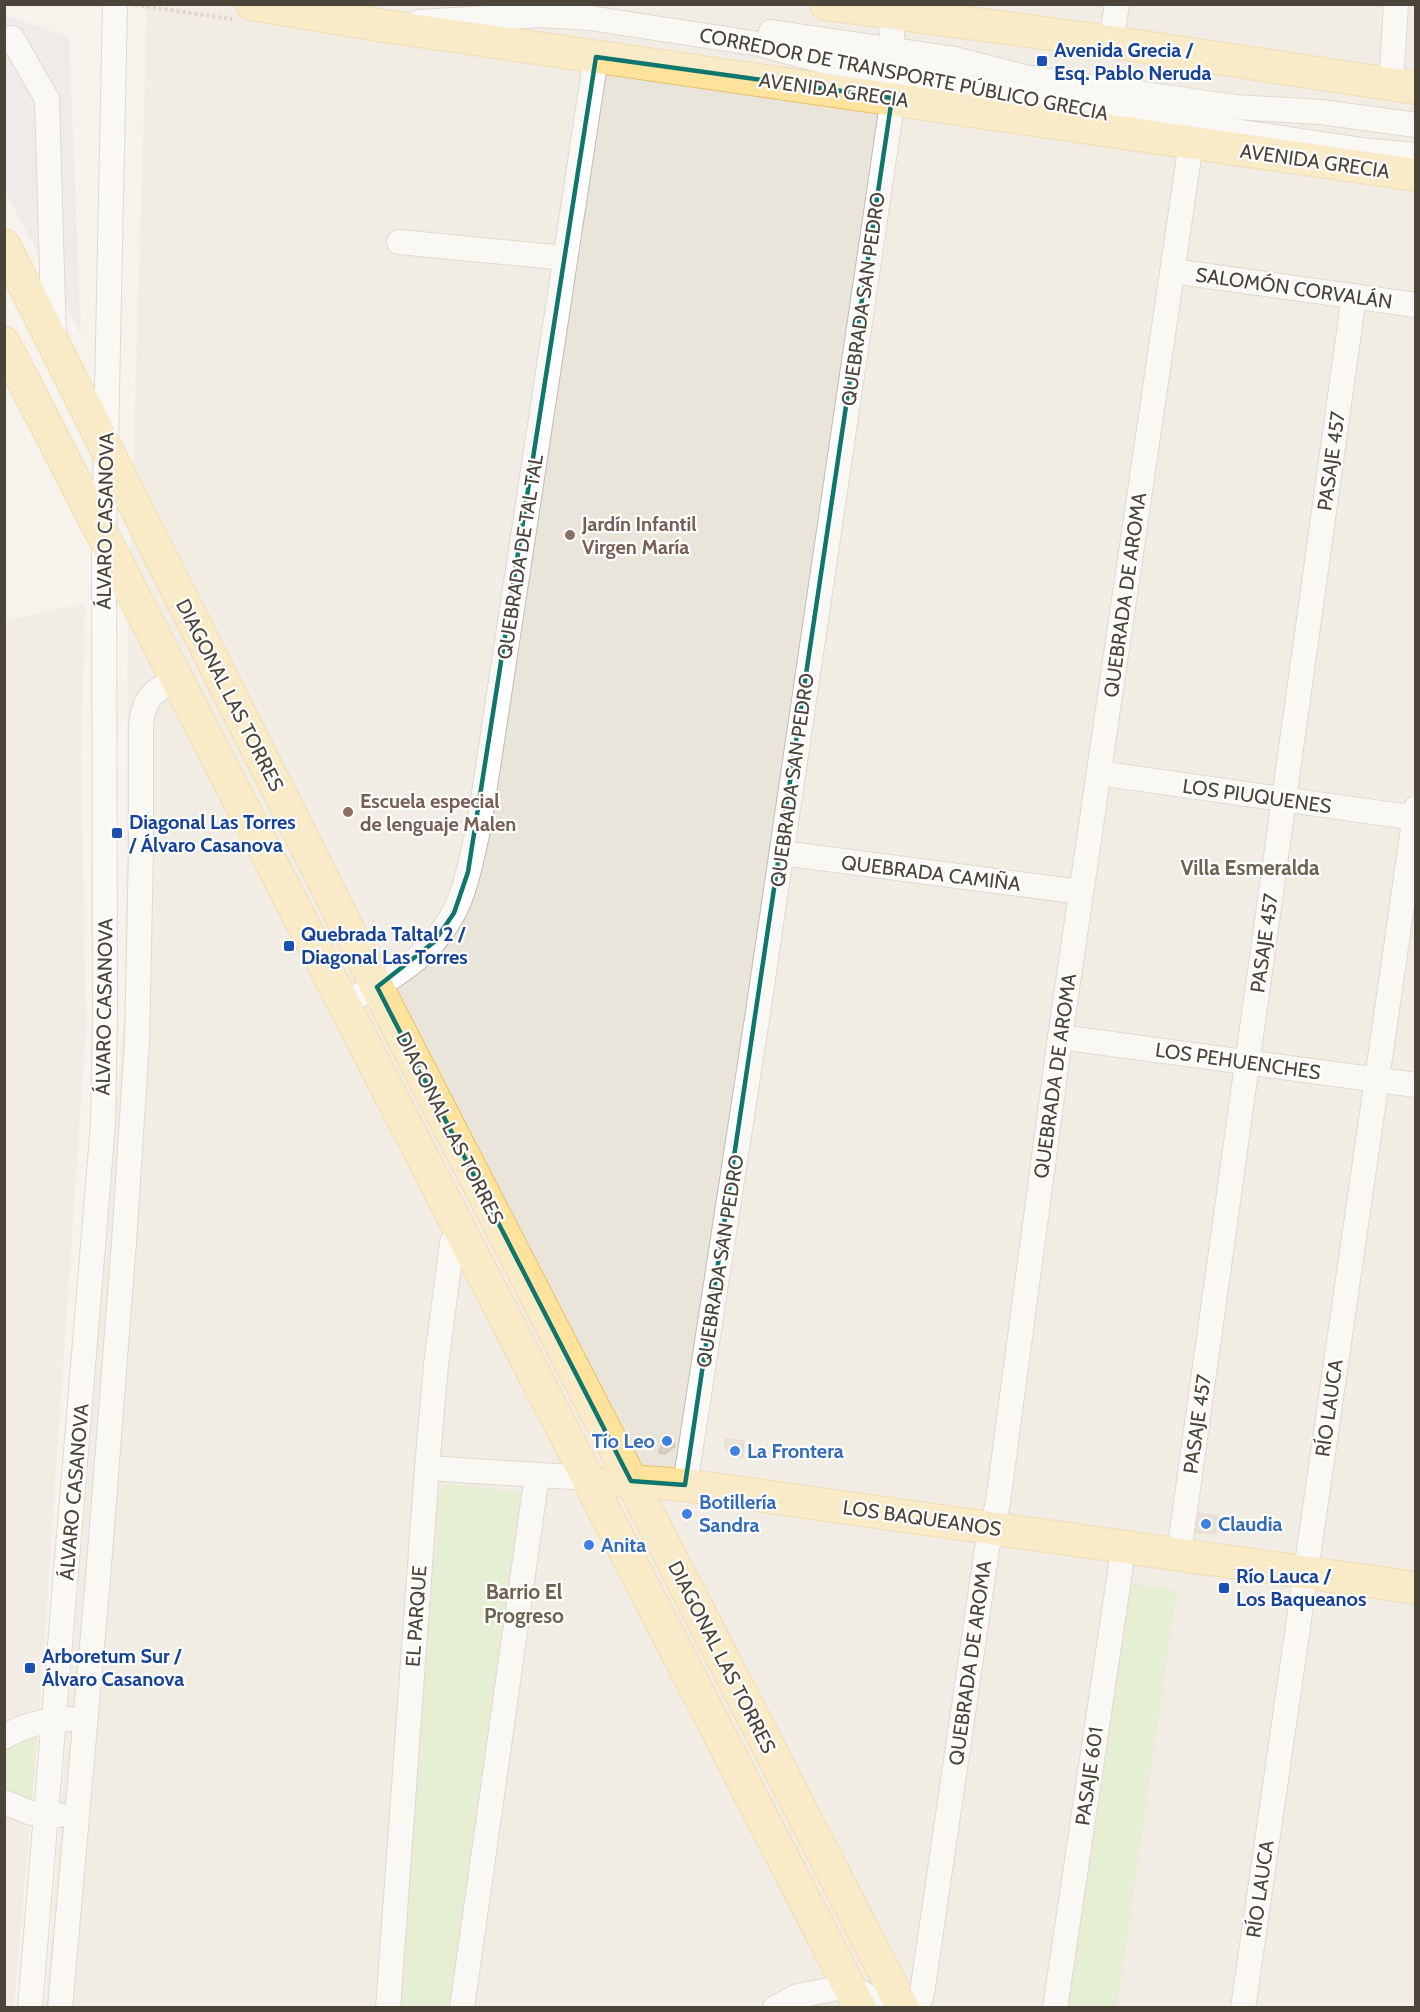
<svg xmlns="http://www.w3.org/2000/svg" width="1420" height="2012" font-family="Cabin,sans-serif">
	<style>
		.residential { fill: #eae5da }
		.industrial { fill: #e6e2dd }
		.green { fill: #d2eab5 }
		.building { fill: #d8cfc1; stroke: #d3c7b4; stroke-width: 1.5 }
		.lines { fill: none; stroke-linecap: round; stroke-linejoin: round }
		.minor-casing { stroke: #c2bbae; stroke-width: 26 }
		.major-casing { stroke: #e6c16a; stroke-width: 34 }
		.path { stroke: #c4b79f; stroke-width: 4; stroke-dasharray: 3 3; stroke-linecap: butt }
		.minor { stroke: #fff; stroke-width: 24 }
		.major { stroke: #ffe39c; stroke-width: 32 }
		.marked { fill: none; stroke: #0f766e; stroke-width: 4.5; stroke-linejoin: round }
		.transit-dot { fill: #1a4fb4; stroke: #fff; stroke-width: 2 }
		.education-dot { fill: #8d6e63; stroke: #fff; stroke-width: 2 }
		.shop-dot { fill: #3f7fe0; stroke: #fff; stroke-width: 2 }
		.labels { text-anchor: middle; dominant-baseline: central; stroke-width: 4.5; stroke-linejoin: round; paint-order: stroke }
		.transit-label { font-size: 20px; font-weight: bold; fill: #164399; stroke: #fff; text-anchor: start }
		.street-label { font-size: 20px; fill: #4b4439; stroke: #fff }
		.education-label { font-size: 20px; font-weight: bold; fill: #785e54; stroke: #fff; text-anchor: start }
		.shop-label { font-size: 20px; font-weight: bold; fill: #366cbe; stroke: #fff; text-anchor: start }
		.neighbourhood-label { font-size: 21px; font-weight: bold; fill: #6e6250; stroke: #fff }
	</style>
	<rect width="100%" height="100%" fill="#f6f3ec"/>
	<path class="residential" d="M141 5H1415V2007L45 2008 125 1002 128 633 147 12Z
		M85 603 81 753 86 1029 38 1734 14 2008 4 2007V622Z"/>
	<path class="industrial" d="M5 15 69 38 81 335 5 190Z"/>
	<path class="green" d="M447 1484 521 1492 450 2007 398 2008 438 1502C439 1495 440 1487 447 1484Z
		M1128 1583 1177 1590 1117 2007 1068 2008Z
		M38 1735 32 1802 5 1790 4 1742Z"/>
	<path class="building" d="M664 1436H670L675 1446 665 1454 659 1453Z
		M726 1439 744 1441 743 1458 730 1456 725 1446Z
		M1197 1513 1218 1516 1215 1534 1195 1532Z"/>
	<g class="lines">
		<g class="minor-casing">
			<path id="minor" d="M419 22 541 15 590 18 759 44 830 63 973 86 1075 108 1370 151 1416 155
				M771 32 955 59 1025 77 1049 81 1235 107 1321 112 1416 125
				M4 41 12 38 47 99 54 340
				M1111 42 1117 4
				M1391 85 1396 4
				M399 242 565 258
				M1172 271 1416 305
				M1099 773 1416 818
				M782 853 1081 892
				M345 1002C389 982 429 958 453 914 467 888 472 855 479 826L596 57
				M1060 1037 1416 1085
				M427 1468 587 1478
				M685 1485 758 1012 890 118C894 80 896 41 887 4
				M1179 1553 1354 296
				M4 1737C26 1724 46 1720 71 1719
				M4 1802 31 1813 59 1815
				M30 2008 103 1124 105 1014 104 537 115 4
				M60 2008 98 1578 124 1242 137 1042 141 850V725C144 697 153 691 177 679
				M388 2008 427 1468 436 1365 452 1243 460 1228
				M462 2008 537 1475
				M775 2008 798 1996 849 1986 889 2008
				M917 2008 922 1993 987 1549 998 1502 1060 1037 1191 143
				M1055 2008 1124 1545
				M1243 2008 1416 808"/>
		</g>
		<g class="major-casing">
			<path id="major" d="M252 4 391 27 1416 175
				M826 4 1111 42 1416 88
				M4 245 377 987 903 2008
				M4 343 860 2008
				M614 1480 685 1485 1416 1588"/>
		</g>
		<path class="path" d="M135 5 232 19"/>
		<use href="#minor" class="minor"/>
		<use href="#major" class="major"/>
	</g>
	<path d="M0 0H1420V2012H0ZM596 57 892 98 685 1485 631 1481 377 987 434 942 454 913 468 872Z" fill="#f6f3ec" fill-opacity=".55" fill-rule="evenodd"/>
	<path class="marked" d="M596 57 892 98 685 1485 631 1481 377 987 434 942 454 913 468 872Z"/>
	<g class="transit-dot">
		<rect x="1036" y="55" width="12" height="12" rx="3"/>
		<rect x="111" y="827" width="12" height="12" rx="3"/>
		<rect x="283" y="940" width="12" height="12" rx="3"/>
		<rect x="1218" y="1582" width="12" height="12" rx="3"/>
		<rect x="24" y="1662" width="12" height="12" rx="3"/>
	</g>
	<g class="education-dot">
		<circle cx="570" cy="535" r="6"/>
		<circle cx="348" cy="812" r="6"/>
	</g>
	<g class="shop-dot">
		<circle cx="667" cy="1441" r="6"/>
		<circle cx="735" cy="1451" r="6"/>
		<circle cx="687" cy="1514" r="6"/>
		<circle cx="1206" cy="1524" r="6"/>
		<circle cx="589" cy="1545" r="6"/>
	</g>
	<g class="labels">
		<g class="transit-label">
			<text x="1054" y="50">Avenida Grecia /<tspan x="1054" dy="23">Esq. Pablo Neruda</tspan></text>
			<text x="129" y="822">Diagonal Las Torres<tspan x="129" dy="23">/ Álvaro Casanova</tspan></text>
			<text x="301" y="934">Quebrada Taltal 2 /<tspan x="301" dy="23">Diagonal Las Torres</tspan></text>
			<text x="1236" y="1576">Río Lauca /<tspan x="1236" dy="23">Los Baqueanos</tspan></text>
			<text x="42" y="1656">Arboretum Sur /<tspan x="42" dy="23">Álvaro Casanova</tspan></text>
		</g>
		<g class="street-label">
			<text transform="translate(904 74) rotate(11)">CORREDOR DE TRANSPORTE PÚBLICO GRECIA</text>
			<text transform="translate(834 90) rotate(8)">AVENIDA GRECIA</text>
			<text transform="translate(1315 161) rotate(8)">AVENIDA GRECIA</text>
			<text transform="translate(1294 288) rotate(8)">SALOMÓN CORVALÁN</text>
			<text transform="translate(863 299) rotate(-82)">QUEBRADA SAN PEDRO</text>
			<text transform="translate(1331 461) rotate(-82)">PASAJE 457</text>
			<text transform="translate(105 521) rotate(-89)">ÁLVARO CASANOVA</text>
			<text transform="translate(520 557) rotate(-81)">QUEBRADA DE TAL TAL</text>
			<text transform="translate(1125 595) rotate(-82)">QUEBRADA DE AROMA</text>
			<text transform="translate(230 695) rotate(63)">DIAGONAL LAS TORRES</text>
			<text transform="translate(792 780) rotate(-82)">QUEBRADA SAN PEDRO</text>
			<text transform="translate(1257 796) rotate(8)">LOS PIUQUENES</text>
			<text transform="translate(931 873) rotate(7)">QUEBRADA CAMIÑA</text>
			<text transform="translate(1264 943) rotate(-82)">PASAJE 457</text>
			<text transform="translate(104 1007) rotate(-89)">ÁLVARO CASANOVA</text>
			<text transform="translate(1238 1061) rotate(8)">LOS PEHUENCHES</text>
			<text transform="translate(1055 1076) rotate(-82)">QUEBRADA DE AROMA</text>
			<text transform="translate(450 1128) rotate(63)">DIAGONAL LAS TORRES</text>
			<text transform="translate(720 1261) rotate(-81)">QUEBRADA SAN PEDRO</text>
			<text transform="translate(1329 1408) rotate(-82)">RÍO LAUCA</text>
			<text transform="translate(1197 1424) rotate(-82)">PASAJE 457</text>
			<text transform="translate(74 1492) rotate(-85)">ÁLVARO CASANOVA</text>
			<text transform="translate(922 1518) rotate(8)">LOS BAQUEANOS</text>
			<text transform="translate(416 1616) rotate(-86)">EL PARQUE</text>
			<text transform="translate(722 1657) rotate(63)">DIAGONAL LAS TORRES</text>
			<text transform="translate(970 1663) rotate(-82)">QUEBRADA DE AROMA</text>
			<text transform="translate(1089 1776) rotate(-82)">PASAJE 601</text>
			<text transform="translate(1260 1889) rotate(-82)">RÍO LAUCA</text>
		</g>
		<g class="education-label">
			<text x="582" y="524">Jardín Infantil<tspan x="582" dy="23">Virgen María</tspan></text>
			<text x="360" y="801">Escuela especial<tspan x="360" dy="23">de lenguaje Malen</tspan></text>
		</g>
		<g class="shop-label">
			<text x="655" y="1441" text-anchor="end">Tío Leo</text>
			<text x="747" y="1451">La Frontera</text>
			<text x="699" y="1502">Botillería<tspan x="699" dy="23">Sandra</tspan></text>
			<text x="1218" y="1524">Claudia</text>
			<text x="601" y="1545">Anita</text>
		</g>
		<g class="neighbourhood-label">
			<text x="1250" y="867">Villa Esmeralda</text>
			<text x="524" y="1591">Barrio El<tspan x="524" dy="24">Progreso</tspan></text>
		</g>
	</g>
	<rect width="1420" height="2012" fill="none" stroke="#4b4439" stroke-width="12"/>
</svg>
